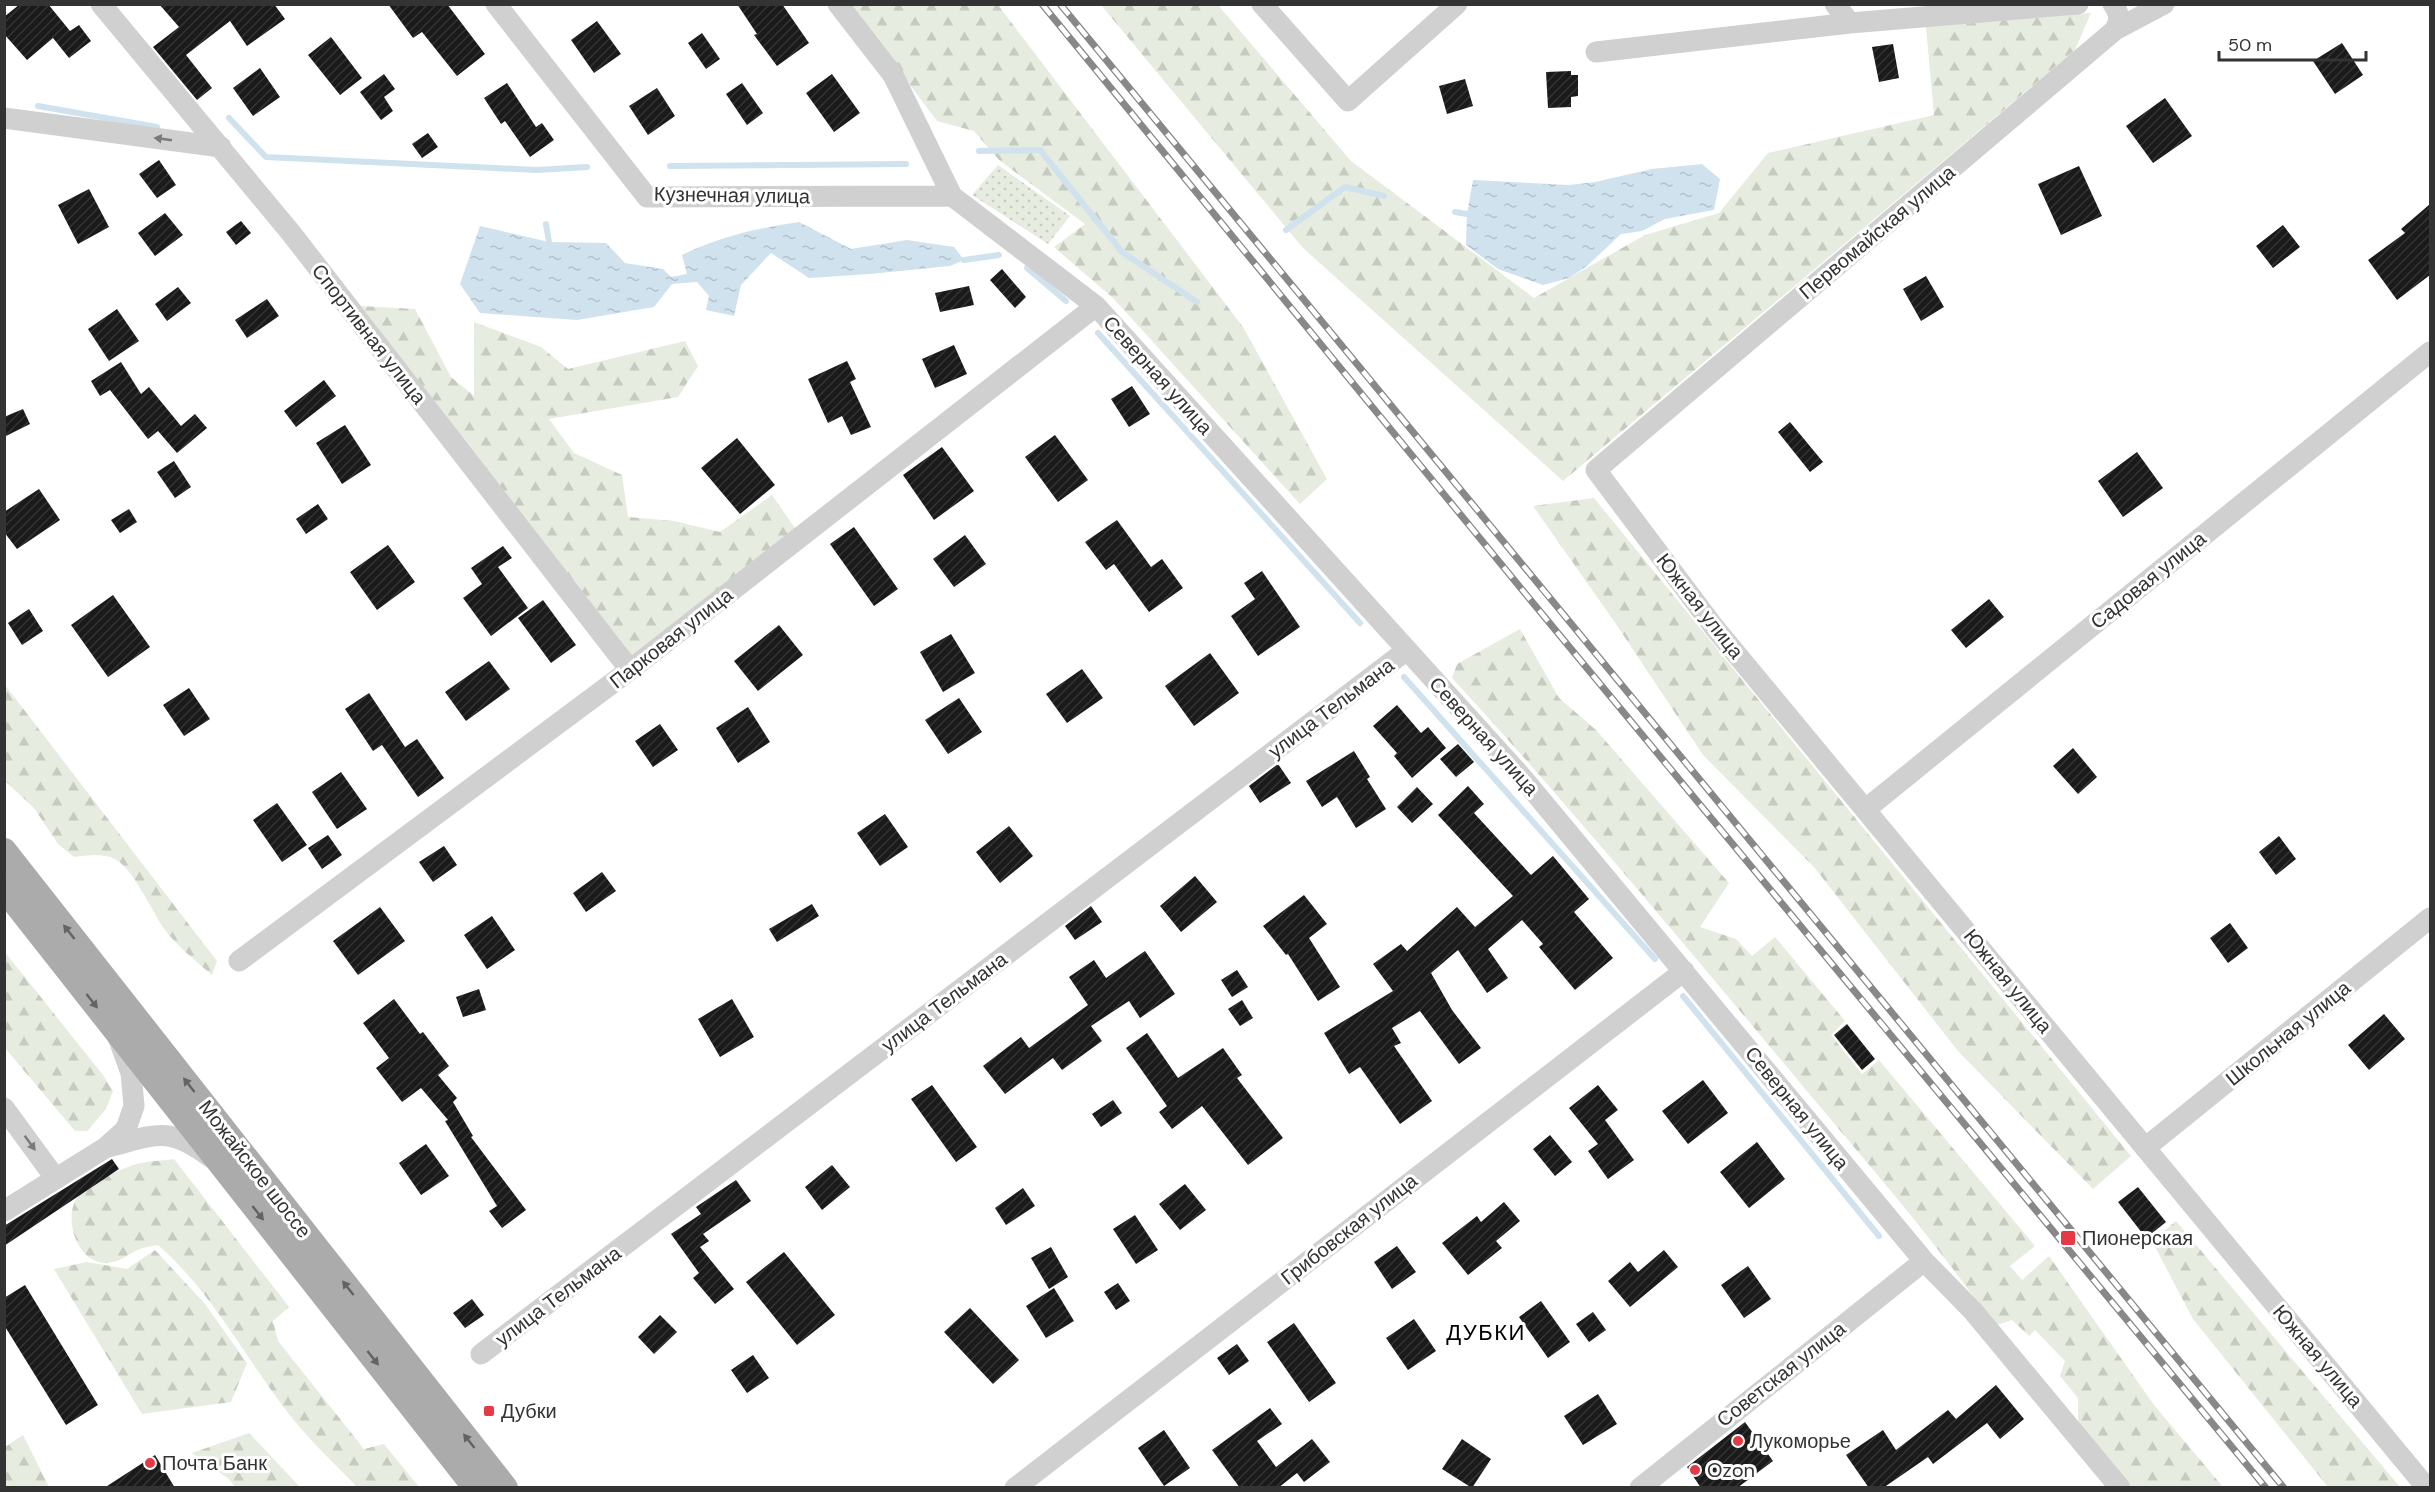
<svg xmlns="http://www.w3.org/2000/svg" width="2435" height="1492" font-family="'DM Sans',sans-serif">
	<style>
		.forest { fill: url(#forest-firs) }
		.park { fill: url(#park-dots) }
		.water { fill: url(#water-ripples) }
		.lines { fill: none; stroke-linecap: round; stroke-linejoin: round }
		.stream { stroke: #cfe2ee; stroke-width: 6 }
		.building { fill: url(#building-hatch) }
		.minor { stroke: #d0d0d0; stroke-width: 21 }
		.major { stroke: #ababab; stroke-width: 26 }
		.rail-casing { stroke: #888; stroke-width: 7 }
		.rail { stroke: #fff; stroke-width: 4.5; stroke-dasharray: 14; stroke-linecap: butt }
		.oneway { fill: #7a7a7a }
		.oneway2 { fill: #636363 }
		.poi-dot { fill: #e63946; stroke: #fff; stroke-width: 2 }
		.labels { text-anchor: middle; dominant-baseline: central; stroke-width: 6; stroke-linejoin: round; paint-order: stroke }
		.street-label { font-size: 20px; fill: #333; stroke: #fff }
		.poi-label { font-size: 20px; fill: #333; stroke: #fff; text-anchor: start }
		.quarter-label { font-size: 22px; letter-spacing: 1.5px; fill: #000; stroke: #fff }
	</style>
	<defs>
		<pattern id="forest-firs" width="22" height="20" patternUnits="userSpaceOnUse" patternTransform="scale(1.5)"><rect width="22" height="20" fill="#e6ecdf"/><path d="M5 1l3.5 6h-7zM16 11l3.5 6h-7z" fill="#c6cbc0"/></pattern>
		<pattern id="park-dots" width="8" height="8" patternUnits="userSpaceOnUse" patternTransform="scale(1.5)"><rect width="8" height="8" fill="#e6ecdf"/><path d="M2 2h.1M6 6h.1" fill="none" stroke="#c6cbc0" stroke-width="1.8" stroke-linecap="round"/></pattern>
		<pattern id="water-ripples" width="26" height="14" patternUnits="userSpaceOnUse" patternTransform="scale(1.5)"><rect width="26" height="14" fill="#cfe2ee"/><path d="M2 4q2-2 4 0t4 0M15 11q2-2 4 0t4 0" fill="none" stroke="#b2c2cd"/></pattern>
		<pattern id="building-hatch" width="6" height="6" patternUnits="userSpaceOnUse" patternTransform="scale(1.5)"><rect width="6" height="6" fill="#1a1a1a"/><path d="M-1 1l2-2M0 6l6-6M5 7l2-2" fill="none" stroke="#333"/></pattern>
	</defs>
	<rect width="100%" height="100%" fill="#fff"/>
	<path class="forest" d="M850 5H998L1243 327 1327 479 1300 504 1113 298 1054 247 1085 224 999 160 974 131 937 121Z
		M1101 5H1218L1351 161 1534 298 1645 235 1719 213 1768 153 1934 115 1926 27 2091 13 2075 50 1563 481 1303 248Z
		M361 306 415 309 451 377 474 396V322L541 347 568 369 685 341 698 366 678 397 549 419 574 453 622 475 628 517 674 521 720 532 772 495 799 534 634 664Z
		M1594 498 2131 1156 2093 1189 1958 1051 1814 867 1703 755 1616 624 1533 506Z
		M1520 629 1559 698 1596 730 1729 883 1700 927 1736 939 1752 956 1775 937 1845 1021 1831 1035 1862 1074 1879 1060 2035 1246 2010 1266 2022 1280 2049 1256 2154 1405 2223 1487H2131L2078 1422V1398L2060 1376 2065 1361 2035 1330 2029 1336 2012 1320 1994 1326C1932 1235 1857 1152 1787 1067 1677 936 1568 804 1452 678L1457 664Z
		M5 685 217 961 212 975C196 961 178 947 165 930 153 913 132 867 115 859 102 853 88 855 74 857L58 844 34 808 5 781Z
		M4 951 103 1075 113 1091 106 1109 87 1131H75L5 1048Z
		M174 1159 289 1307 273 1321 278 1341 364 1449 384 1444 419 1487H357C333 1462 306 1437 285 1409 243 1354 211 1291 158 1245 152 1246 145 1247 140 1249 126 1254 123 1262 106 1263 76 1263 61 1214 80 1194 92 1182 117 1171 133 1165 145 1161 161 1161 174 1159Z
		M2176 1221 2400 1487H2328L2193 1319 2152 1241Z
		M155 1250 205 1304 247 1363 231 1402 142 1414 54 1269 87 1262 127 1269Z
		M249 1433 300 1487H235L229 1479 192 1453Z
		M23 1435 48 1485 47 1487H5V1447Z"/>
	<path class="park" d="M998 165 1070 216 1048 244 972 195Z"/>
	<path class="water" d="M1702 164 1720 179 1714 210 1665 219 1642 231 1621 234 1587 266 1569 278 1543 285 1498 269 1466 245 1467 214 1473 180 1569 185 1595 182 1652 169Z
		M799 222 851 249 907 240 954 247 964 260 950 266 870 274 809 278 771 253 741 285 734 316 706 310 709 296 697 282 672 284 654 307 577 320 480 313 460 284 480 226 549 242 606 243 625 263 663 269 671 277 687 274 682 255C719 237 758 228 799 222Z"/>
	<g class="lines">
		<path class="stream" d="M38 106 157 127
			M229 118 266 157 537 170 587 167
			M979 151 1040 150 1122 252 1197 302
			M670 166 906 164
			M1455 212 1467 214
			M546 224 549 242
			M1286 230 1345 187 1384 196
			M964 260 999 255
			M1027 268 1066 301
			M1098 333 1360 623
			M1404 677 1655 959
			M1683 996 1879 1236"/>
	</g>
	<path class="building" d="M20 4H48L70 31 79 25 91 41 69 58 53 38 27 60 4 34V17Z
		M159 4H274L285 19 247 46 230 21 186 55 212 88 197 100 153 47 179 27Z
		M388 4H447L485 54 457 76 422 32 413 38Z
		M737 4H782L809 43 777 66 754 35 757 34Z
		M597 21 621 54 594 73 571 40Z
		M702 33 720 59 706 69 688 43Z
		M331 37 362 78 340 95 308 55Z
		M2342 43 2363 75 2335 94 2313 61Z
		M1893 44 1899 78 1879 82 1872 47Z
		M260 68 280 97 253 116 233 88Z
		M1571 71V75H1578V96L1571 97V107L1548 108 1546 72Z
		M384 74 395 89 384 97 393 111 381 120 360 92Z
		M832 74 860 113 834 132 806 93Z
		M1465 79 1473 106 1447 114 1439 86Z
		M507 83 536 127 542 123 554 140 530 157 505 121 501 124 484 98Z
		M742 83 763 113 747 125 726 94Z
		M657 88 675 116 648 135 629 106Z
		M2165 98 2192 136 2153 163 2126 126Z
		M428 133 438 147 422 158 412 144Z
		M159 160 176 185 157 198 139 174Z
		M2079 166 2102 216 2061 235 2038 184Z
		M89 189 109 227 78 244 58 205Z
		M2430 204V275L2397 300 2368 260 2405 233 2401 229Z
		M165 213 183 235 155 256 138 233Z
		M241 221 251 233 236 245 226 232Z
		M2283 225 2300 247 2273 268 2256 246Z
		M1002 269 1026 297 1015 308 990 280Z
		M1926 276 1944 307 1921 321 1903 289Z
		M969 286 974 305 940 312 935 293Z
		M178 287 191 303 167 321 155 304Z
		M267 299 279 316 247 338 235 320Z
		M117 309 139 341 109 361 88 329Z
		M954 345 967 374 935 388 922 359Z
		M847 361 856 379 850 382 871 427 851 435 842 416 828 423 808 379Z
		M121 362 141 394 149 387 181 426 195 414 207 428 177 453 158 431 148 439 110 390 100 396 91 381Z
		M324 380 336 396 296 427 284 411Z
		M1132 386 1150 414 1129 427 1111 399Z
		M23 409 30 424 4 437V417Z
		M1790 422 1823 462 1810 472 1778 432Z
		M345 425 371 465 342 484 316 443Z
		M1055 435 1088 480 1058 502 1025 457Z
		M737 438 775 485 740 514 701 468Z
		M942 447 974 491 934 520 903 475Z
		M2137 452 2163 488 2123 517 2098 481Z
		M174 461 191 487 175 498 157 472Z
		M39 489 60 520 17 549 4 532V512Z
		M318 504 328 519 306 534 296 519Z
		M129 509 137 522 120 533 111 520Z
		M1117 520 1151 567 1162 559 1183 588 1149 612 1114 564 1106 570 1085 542Z
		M854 527 898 589 874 606 830 544Z
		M965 535 986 564 954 587 933 559Z
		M388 545 415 582 377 610 350 572Z
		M503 546 512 558 498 567 528 608 491 636 463 598 482 584 471 568Z
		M1262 571 1300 627 1258 656 1231 616 1255 599 1244 583Z
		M113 595 150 647 108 677 71 625Z
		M1989 599 2004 617 1966 648 1951 630Z
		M543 600 576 645 551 663 518 618Z
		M29 609 43 631 22 645 8 623Z
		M779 625 803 655 758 691 734 661Z
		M951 634 975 673 943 692 920 652Z
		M1210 653 1239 693 1194 726 1165 686Z
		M489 661 510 689 466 721 445 692Z
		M1082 669 1103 698 1067 723 1046 694Z
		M189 688 210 719 184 736 163 705Z
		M369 693 405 747 417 739 444 778 418 797 382 745 373 751 345 709Z
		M959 698 982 732 948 754 925 720Z
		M1397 705 1421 733 1428 727 1446 748 1412 778 1394 756 1397 753 1373 726Z
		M748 707 770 742 738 763 716 728Z
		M660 724 678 750 653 767 635 741Z
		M1458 744 1474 762 1456 777 1440 759Z
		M2073 748 2097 777 2078 794 2053 766Z
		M1354 751 1370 777 1367 779 1386 809 1356 828 1337 797 1322 807 1306 781Z
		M1278 764 1291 783 1260 803 1249 786Z
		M341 772 367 809 337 829 312 792Z
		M1468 786 1484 804 1474 813 1531 875 1553 856 1589 899 1574 912 1613 958 1575 990 1539 947 1543 944 1522 920 1488 949 1508 978 1487 993 1458 950 1431 973 1452 1010 1481 1048 1459 1064 1420 1011 1392 1028 1401 1043 1394 1046 1432 1101 1400 1124 1360 1067 1349 1074 1324 1033 1393 991 1373 964 1401 944 1407 951 1457 907 1475 927 1513 896 1438 815Z
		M1417 787 1433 804 1412 823 1397 807Z
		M277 803 307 845 282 862 253 820Z
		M885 814 908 847 880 866 857 833Z
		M1009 826 1033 856 1000 883 976 852Z
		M328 835 342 855 322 869 308 848Z
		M2279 836 2296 859 2276 875 2259 852Z
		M444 846 457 865 433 882 419 862Z
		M602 872 616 891 586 912 573 893Z
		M1195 876 1217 902 1181 932 1160 906Z
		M1304 895 1327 924 1309 938 1340 987 1318 1001 1288 954 1286 955 1263 926Z
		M812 904 819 916 777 942 769 929Z
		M1091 906 1102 922 1075 940 1065 926Z
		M380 907 405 941 358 975 333 941Z
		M492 916 515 950 487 969 464 935Z
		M2230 923 2248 948 2228 963 2210 938Z
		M1145 951 1175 994 1140 1018 1129 1001 1091 1026 1102 1041 1062 1070 1053 1058 1005 1094 983 1066 1021 1037 1029 1048 1088 1005 1069 977 1094 960 1106 978Z
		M1237 970 1248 987 1232 997 1221 980Z
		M479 989 486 1010 463 1017 456 997Z
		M394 999 420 1034 423 1032 449 1066 438 1075 457 1098 453 1102 473 1136 471 1137 526 1210 502 1228 489 1211 497 1206 445 1121 448 1120 421 1088 402 1102 376 1068 389 1058 363 1023Z
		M732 999 754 1037 720 1057 698 1019Z
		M1242 1000 1253 1018 1240 1026 1228 1009Z
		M2384 1014 2405 1039 2369 1070 2348 1045Z
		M1847 1024 1875 1059 1862 1070 1834 1035Z
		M1147 1033 1178 1078 1223 1048 1242 1075 1237 1078 1283 1138 1248 1165 1202 1106 1172 1129 1159 1112 1167 1106 1126 1048Z
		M1703 1080 1728 1113 1688 1144 1662 1111Z
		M932 1085 977 1147 956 1162 911 1099Z
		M1598 1085 1618 1110 1605 1120 1634 1160 1608 1179 1588 1151 1598 1144 1569 1108Z
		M1113 1100 1122 1113 1101 1127 1092 1114Z
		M1550 1135 1572 1162 1555 1176 1533 1149Z
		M1757 1142 1785 1179 1749 1208 1720 1172Z
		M426 1144 449 1176 421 1195 399 1163Z
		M112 1159 119 1169 4 1246V1226Z
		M832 1165 850 1187 822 1210 805 1187Z
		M736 1180 751 1201 703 1234 709 1241 700 1247 734 1289 715 1304 693 1278 699 1273 671 1234 701 1214 696 1207Z
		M1185 1184 1206 1210 1180 1230 1159 1204Z
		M2138 1187 2166 1222 2146 1238 2118 1202Z
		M1023 1188 1035 1206 1006 1225 995 1208Z
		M1504 1202 1520 1221 1496 1241 1502 1248 1468 1275 1442 1243 1477 1216 1481 1222Z
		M1135 1215 1158 1250 1136 1264 1113 1229Z
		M1397 1246 1416 1272 1392 1289 1374 1262Z
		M1051 1247 1068 1277 1049 1289 1031 1258Z
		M1664 1250 1678 1267 1630 1307 1608 1281 1630 1262 1638 1272Z
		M784 1252 835 1315 797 1345 746 1282Z
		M1748 1266 1771 1299 1744 1318 1721 1285Z
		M1118 1283 1130 1301 1116 1310 1104 1292Z
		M25 1285 98 1405 66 1425 4 1325V1298Z
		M1054 1288 1074 1321 1046 1338 1026 1306Z
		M472 1299 484 1315 465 1328 453 1313Z
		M1541 1301 1570 1342 1548 1358 1519 1317Z
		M970 1308 1019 1360 993 1384 944 1332Z
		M1593 1312 1606 1330 1589 1342 1576 1324Z
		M660 1315 677 1332 654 1354 638 1337Z
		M1414 1319 1436 1351 1408 1370 1386 1338Z
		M1294 1323 1336 1383 1309 1402 1267 1342Z
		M1237 1344 1249 1361 1229 1375 1217 1358Z
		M753 1355 769 1378 747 1393 731 1370Z
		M1996 1385 2024 1419 2000 1439 1987 1423 1933 1464 1928 1457 1883 1488H1869L1846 1455 1883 1430 1896 1450 1948 1410 1956 1419Z
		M1598 1394 1617 1424 1583 1445 1564 1416Z
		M1270 1408 1282 1424 1257 1441 1276 1467 1312 1439 1330 1462 1304 1482 1297 1473 1278 1488H1240L1212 1450Z
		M1745 1422 1773 1461 1737 1488H1701L1687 1467Z
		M1164 1430 1190 1468 1164 1486 1138 1448Z
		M1462 1439 1491 1459 1472 1488 1442 1469Z
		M155 1455 175 1488H104Z"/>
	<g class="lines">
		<path class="minor" d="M101 4 291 233 630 670
			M496 4 647 197 952 196
			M838 4 893 75 952 196 1096 306 1521 776 1924 1261 1973 1311 2120 1488
			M1262 4 1348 101 1457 4
			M1835 4 1850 23
			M2113 4C2120 14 2120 20 2115 30
			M2164 4 2115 30 1596 470 1714 627 2427 1488
			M1596 52 1850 23 2078 4
			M4 118 221 147
			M1866 809 2430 352
			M239 961 630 670 1096 306
			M4 1108 56 1179
			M108 1147C155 1135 168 1125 210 1157
			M2145 1148 2430 918
			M4 1211 105 1148 126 1129 134 1106 131 1073 119 1040
			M481 1354 1407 650
			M1015 1488 1684 971
			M1640 1488 1924 1261"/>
		<path class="major" d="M4 851 505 1488
			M4 888 476 1488"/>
		<g class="rail-casing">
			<path id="rail" d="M1042 4 1533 603 2266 1488
				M1060 4 2284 1488"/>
		</g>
		<use href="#rail" class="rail"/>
	</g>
	<defs><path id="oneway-solid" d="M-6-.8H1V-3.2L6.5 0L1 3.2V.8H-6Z" transform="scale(1.5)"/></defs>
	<g class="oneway">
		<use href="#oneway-solid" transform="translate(163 139) rotate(-172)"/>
		<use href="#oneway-solid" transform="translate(30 1143) rotate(54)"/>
	</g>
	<g class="oneway2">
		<use href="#oneway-solid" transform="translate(69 932) rotate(-128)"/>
		<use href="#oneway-solid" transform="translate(92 1001) rotate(52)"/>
		<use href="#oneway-solid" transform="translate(189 1085) rotate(-128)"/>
		<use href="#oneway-solid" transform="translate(258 1213) rotate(52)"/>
		<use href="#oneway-solid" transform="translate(348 1288) rotate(-128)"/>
		<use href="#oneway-solid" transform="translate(373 1358) rotate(52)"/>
		<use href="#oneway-solid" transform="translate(469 1441) rotate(-128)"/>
	</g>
	<g class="poi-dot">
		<rect x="2060" y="1230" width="16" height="16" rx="3"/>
		<rect x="483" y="1405" width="12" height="12" rx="3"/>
		<circle cx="1738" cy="1441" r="6"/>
		<circle cx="150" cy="1463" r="6"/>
		<circle cx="1695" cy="1470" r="6"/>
	</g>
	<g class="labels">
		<g class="street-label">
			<text transform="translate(732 195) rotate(1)">Кузнечная улица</text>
			<text transform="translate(1877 232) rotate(-40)">Первомайская улица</text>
			<text transform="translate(369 334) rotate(52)">Спортивная улица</text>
			<text transform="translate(1158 375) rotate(48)">Северная улица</text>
			<text transform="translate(2148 580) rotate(-39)">Садовая улица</text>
			<text transform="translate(1700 606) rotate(52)">Южная улица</text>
			<text transform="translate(671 638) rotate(-38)">Парковая улица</text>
			<text transform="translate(1331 708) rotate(-37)">улица Тельмана</text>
			<text transform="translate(1484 736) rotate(48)">Северная улица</text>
			<text transform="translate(2008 981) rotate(51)">Южная улица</text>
			<text transform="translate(944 1002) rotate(-37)">улица Тельмана</text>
			<text transform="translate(2288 1033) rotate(-39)">Школьная улица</text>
			<text transform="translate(1797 1108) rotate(51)">Северная улица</text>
			<text transform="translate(255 1169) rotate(52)">Можайское шоссе</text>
			<text transform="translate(1349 1229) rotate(-38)">Грибовская улица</text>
			<text transform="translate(558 1296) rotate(-37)">улица Тельмана</text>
			<text transform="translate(2318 1356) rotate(50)">Южная улица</text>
			<text transform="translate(1781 1374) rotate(-38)">Советская улица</text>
		</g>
		<g class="poi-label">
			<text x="2082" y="1238">Пионерская</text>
			<text x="501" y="1411">Дубки</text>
			<text x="1750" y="1441">Лукоморье</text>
			<text x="162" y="1463">Почта Банк</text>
			<text x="1707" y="1470">Ozon</text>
		</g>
		<g class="quarter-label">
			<text x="1486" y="1332">ДУБКИ</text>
		</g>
	</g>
	<rect width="2435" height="1492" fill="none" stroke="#333333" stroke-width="12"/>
	<path d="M2219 51v9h147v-9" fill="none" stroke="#333333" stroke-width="3"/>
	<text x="2228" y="51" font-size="18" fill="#333333" stroke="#ffffff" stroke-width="4.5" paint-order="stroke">50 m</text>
</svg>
